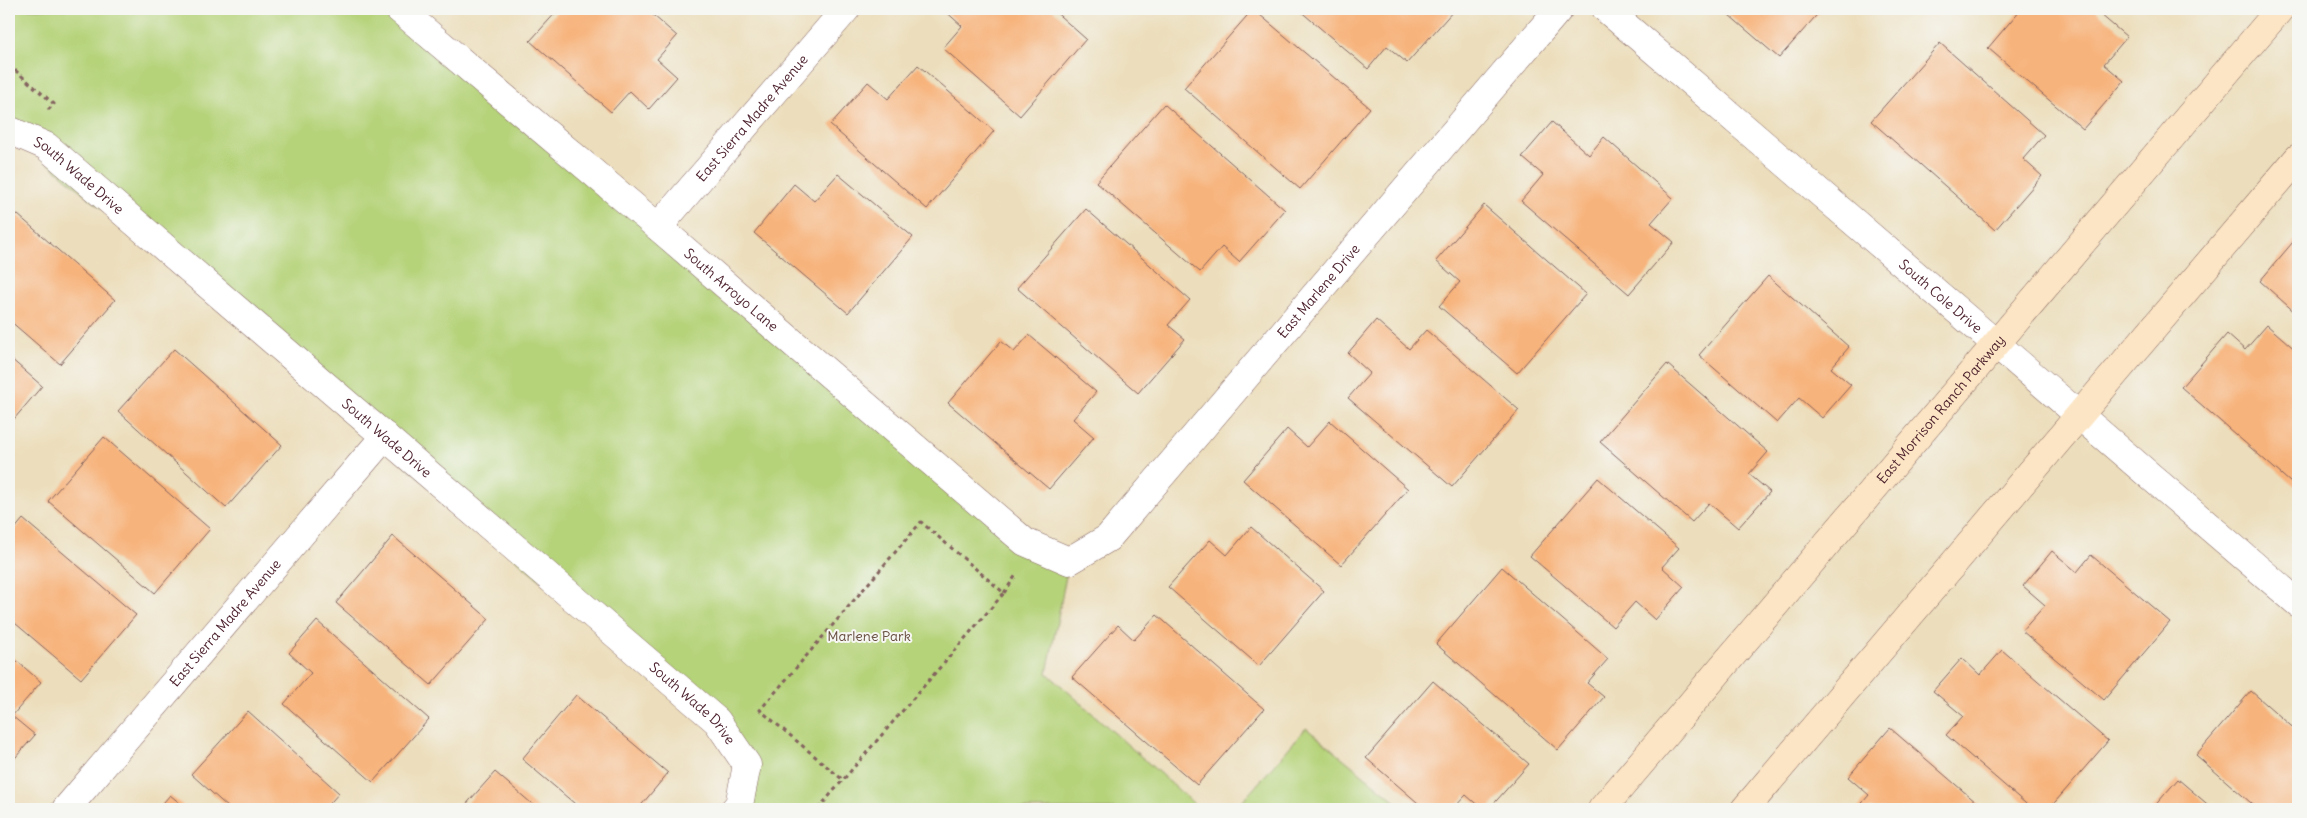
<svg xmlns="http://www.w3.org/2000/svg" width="2307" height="818" font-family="Delius,sans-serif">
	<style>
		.green { fill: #b5d379; stroke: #807952 }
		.building { fill: #f7b37b }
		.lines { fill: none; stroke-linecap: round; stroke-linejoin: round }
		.street-casing { stroke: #83625e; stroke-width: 29 }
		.secondary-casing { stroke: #83625e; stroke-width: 29 }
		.path { stroke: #83625e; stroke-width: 3; stroke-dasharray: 4 4; stroke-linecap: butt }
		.street { stroke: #fff; stroke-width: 28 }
		.secondary { stroke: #fce5c4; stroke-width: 28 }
		.labels { text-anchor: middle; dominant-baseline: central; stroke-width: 4; stroke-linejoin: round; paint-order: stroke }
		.street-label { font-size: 14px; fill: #4a1f2b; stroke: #f6f6f2 }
		.park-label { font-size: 14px; fill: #654c3e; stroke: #f6f6f2 }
	</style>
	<rect width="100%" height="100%" fill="#f6f6f2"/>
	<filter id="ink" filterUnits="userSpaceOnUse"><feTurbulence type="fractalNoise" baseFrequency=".02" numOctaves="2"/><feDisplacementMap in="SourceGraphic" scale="10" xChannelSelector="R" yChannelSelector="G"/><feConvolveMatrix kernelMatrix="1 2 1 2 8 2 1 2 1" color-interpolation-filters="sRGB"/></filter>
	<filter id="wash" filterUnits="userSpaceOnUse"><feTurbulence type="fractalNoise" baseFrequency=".0096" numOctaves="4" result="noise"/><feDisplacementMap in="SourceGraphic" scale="20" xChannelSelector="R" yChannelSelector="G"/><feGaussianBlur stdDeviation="1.12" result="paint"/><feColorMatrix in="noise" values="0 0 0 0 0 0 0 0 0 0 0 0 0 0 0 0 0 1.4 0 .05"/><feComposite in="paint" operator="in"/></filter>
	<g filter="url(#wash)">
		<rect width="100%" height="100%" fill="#ecdebc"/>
		<path class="green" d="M9 9H398L1069 561 1047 673 1200 809H744L729 740 9 130Z
			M1306 728 1405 809H1236Z"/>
		<g id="blocks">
			<path class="building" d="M559 9H646L677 36 657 59 677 77 649 109 630 91 611 112 530 41Z
				M943 9H1052L1086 39 1020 116 943 48 962 26Z
				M1253 9 1370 108 1300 189 1184 88Z
				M1298 9H1453L1454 10 1407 63 1387 46 1368 69Z
				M1722 9H1822L1779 58Z
				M2021 9H2094L2127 37 2104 64 2124 81 2083 129 1988 48Z
				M1940 43 2044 135 2023 159 2042 176 1995 230 1871 121Z
				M918 65 994 131 927 209 830 125 868 82 888 99Z
				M1164 104 1285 210 1239 262 1222 247 1200 272 1096 182Z
				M1552 122 1589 155 1604 137 1673 198 1651 223 1674 242 1629 294 1521 201 1543 175 1522 157Z
				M838 174 913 237 848 313 754 233 794 184 814 201Z
				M1484 205 1586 294 1517 373 1439 306 1460 282 1436 261Z
				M9 207 115 300 60 364 9 320Z
				M1086 209 1190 300 1168 325 1185 339 1138 393 1017 288Z
				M2298 236V315L2260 281Z
				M1768 276 1849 347 1831 368 1851 385 1822 418 1799 398 1777 423 1699 355Z
				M1376 320 1409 349 1426 330 1519 410 1452 487 1348 398 1370 373 1348 353Z
				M2267 325 2298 352V489L2181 387 2227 334 2245 350Z
				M1029 335 1096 392 1073 419 1094 437 1049 489 948 403 1001 341 1014 352Z
				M174 349 282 445 226 508 118 411Z
				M9 357 42 386 9 425Z
				M1667 364 1768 452 1749 474 1770 492 1738 528 1709 503 1692 522 1600 442Z
				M1330 421 1408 489 1341 565 1243 480 1287 429 1307 447Z
				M104 437 210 529 155 593 48 501Z
				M1598 478 1679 548 1662 567 1684 587 1655 620 1635 602 1613 627 1530 556Z
				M23 519 136 615 81 679 9 618V536Z
				M1251 527 1324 591 1259 666 1168 587 1210 540 1227 555Z
				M393 536 489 619 431 685 336 603Z
				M2052 551 2077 572 2091 555 2170 622 2104 700 2022 631 2045 605 2023 586Z
				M1502 567 1608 659 1587 683 1604 697 1558 750 1436 644Z
				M1157 615 1264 709 1197 785 1072 677 1118 625 1134 640Z
				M317 621 429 719 373 782 284 704 311 673 289 653Z
				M2002 650 2108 741 2049 809H2032L1946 735 1963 716 1933 691 1962 658 1980 675Z
				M9 654 41 682 12 716 35 735 9 765Z
				M1433 681 1529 764 1489 809H1482L1466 795 1453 809H1425L1366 758Z
				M2251 691 2298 732V801L2292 809H2258L2196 755Z
				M576 695 668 773 638 809H581L522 759Z
				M248 711 339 793 325 809H230L191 774Z
				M1890 728 1984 809H1857L1869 795 1848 777Z
				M495 772 538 809H462Z
				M2178 779 2213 809H2152Z
				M170 795 187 809H158Z"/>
		</g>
	</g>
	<g filter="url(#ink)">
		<use href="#blocks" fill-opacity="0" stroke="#83625e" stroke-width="1"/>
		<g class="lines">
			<g class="street-casing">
				<g id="street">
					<path id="s1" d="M399 9 658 227 1025 542 1069 561 1108 538 1559 9"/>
					<path id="s2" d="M1606 9 2298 603"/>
					<path id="s3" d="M9 130 46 146 717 721 747 765 739 805 735 809"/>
					<path id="s4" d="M658 227 846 9"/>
					<path id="s5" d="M66 809 385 436"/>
				</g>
			</g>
			<g class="secondary-casing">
				<g id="secondary">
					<path id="s6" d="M1602 809 2280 9"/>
					<path d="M1745 809 2298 158"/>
				</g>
			</g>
			<path class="path" d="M9 15 11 17 9 19
				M9 65 54 104 47 111
				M1004 593 1016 575
				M818 809 1004 593 921 522 760 710 843 780"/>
			<use href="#street" class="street"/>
			<use href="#secondary" class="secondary"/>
		</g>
	</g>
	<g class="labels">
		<g class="street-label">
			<text stroke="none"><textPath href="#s4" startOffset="144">East Sierra Madre Avenue</textPath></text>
			<text stroke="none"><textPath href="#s3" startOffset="84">South Wade Drive</textPath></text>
			<text stroke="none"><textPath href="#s1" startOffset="435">South Arroyo Lane</textPath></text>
			<text stroke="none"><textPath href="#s1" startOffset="1240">East Marlene Drive</textPath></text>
			<text stroke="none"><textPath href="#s2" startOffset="441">South Cole Drive</textPath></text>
			<text stroke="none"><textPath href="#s6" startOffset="524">East Morrison Ranch Parkway</textPath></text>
			<text stroke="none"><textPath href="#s3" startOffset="489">South Wade Drive</textPath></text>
			<text stroke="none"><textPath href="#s5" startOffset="245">East Sierra Madre Avenue</textPath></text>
			<text stroke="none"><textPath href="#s3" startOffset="894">South Wade Drive</textPath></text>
		</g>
		<g class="park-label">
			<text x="869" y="636">Marlene Park</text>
		</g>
	</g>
	<rect width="2307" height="818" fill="none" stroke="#f6f6f2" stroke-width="30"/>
</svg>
